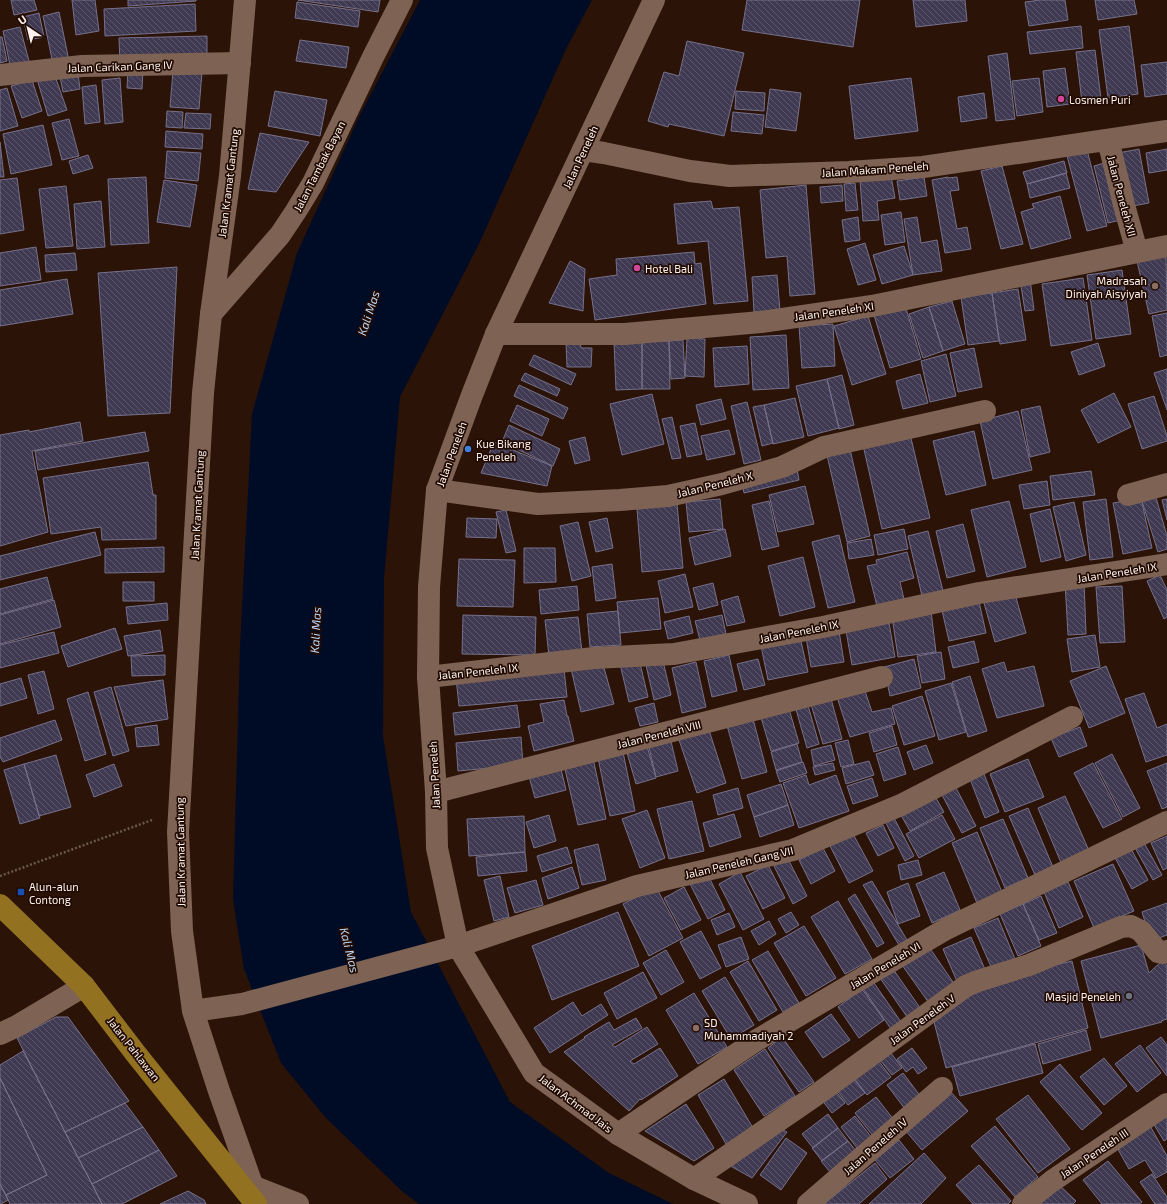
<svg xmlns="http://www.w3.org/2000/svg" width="1167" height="1204" font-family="'Exo 2',sans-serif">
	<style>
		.water { fill: #000c25 }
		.building { fill: url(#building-back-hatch); stroke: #76708c }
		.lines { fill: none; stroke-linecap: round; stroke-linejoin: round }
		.path { stroke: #6a574c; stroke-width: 2.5; stroke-dasharray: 2 2; stroke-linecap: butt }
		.street { stroke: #7e6253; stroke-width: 22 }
		.secondary { stroke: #7e6253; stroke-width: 22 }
		.primary { stroke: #927221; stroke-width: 22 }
		.hotel-dot { fill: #d1479c; stroke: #210b02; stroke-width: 1.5 }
		.education-dot { fill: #8d6e63; stroke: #210b02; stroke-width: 1.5 }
		.shop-dot { fill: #3f7fe0; stroke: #210b02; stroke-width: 1.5 }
		.transit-dot { fill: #1a4fb4; stroke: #210b02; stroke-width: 1.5 }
		.worship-dot { fill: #6b7280; stroke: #210b02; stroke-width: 1.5 }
		.labels { text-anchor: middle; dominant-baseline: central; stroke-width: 3.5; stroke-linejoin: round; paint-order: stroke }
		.street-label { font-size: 11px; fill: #fdf2ed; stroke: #210b02 }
		.poi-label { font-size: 11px; fill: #fdf2ed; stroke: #210b02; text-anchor: start }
		.water-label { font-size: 12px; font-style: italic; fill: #bcd7f7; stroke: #210b02 }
	</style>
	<defs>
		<pattern id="building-back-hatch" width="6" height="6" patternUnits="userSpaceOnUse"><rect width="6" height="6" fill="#3f3952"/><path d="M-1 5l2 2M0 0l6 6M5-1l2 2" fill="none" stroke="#5c566b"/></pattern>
	</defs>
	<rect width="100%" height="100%" fill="#2b1407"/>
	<path class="water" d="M420 0H592L567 47 479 244 400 397 384 579 383 736 411 912 510 1102 609 1173 673 1204H419L403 1192 325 1117 281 1063 244 969 233 900 240 647 252 414 297 253 359 117Z"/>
	<path class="building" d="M11 0H34L37 10 14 15Z
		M72 0H95L99 31 76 35Z
		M128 0H196V1L128 6Z
		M298 0H380L378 12Z
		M747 0H860L853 47 742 30Z
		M913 0H965L967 21 916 27Z
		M1040 0H1065L1068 20 1029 26 1025 2Z
		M1095 0H1134L1137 14 1098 20Z
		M297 2 360 11 358 27 295 18Z
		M195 4 196 31 105 36 104 9Z
		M59 12 69 61 53 64 43 16Z
		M39 13 44 37 28 40 23 17Z
		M1081 26 1083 48 1030 54 1027 32Z
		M1129 26 1138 94 1108 98 1099 30Z
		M20 27 30 65 11 70 3 31Z
		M207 36V61L120 64 119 38Z
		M0 37H2L7 61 0 63Z
		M300 40 349 47 346 68 296 61Z
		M687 41 744 53 724 136 669 124 668 127 648 121 664 72 679 76Z
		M1095 50 1101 99 1082 102 1076 52Z
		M1007 53 1015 119 996 121 988 56Z
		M1167 62V94L1145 97 1141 65Z
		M1065 68 1070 104 1047 107 1043 71Z
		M128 69 143 70 142 89 127 88Z
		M173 71 202 72 199 109 170 107Z
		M54 73 67 110 48 116 37 79Z
		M78 74 80 89 63 92 60 77Z
		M120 78 123 122 105 124 102 80Z
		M911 78 918 131 855 139 849 86Z
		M1039 78 1043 112 1017 116 1012 81Z
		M32 80 42 111 22 118 11 86Z
		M96 85 100 122 85 124 82 87Z
		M7 88 18 126 0 131V90Z
		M770 89 801 93 796 131 765 127Z
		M275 91 327 100 320 136 268 126Z
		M736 91 765 93 764 111 735 109Z
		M984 93 987 118 961 122 958 97Z
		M167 111 183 112 182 128 166 127Z
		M733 112 764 115 762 134 731 131Z
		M186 113 211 114 210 129 184 128Z
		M69 119 79 156 62 160 52 123Z
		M43 125 52 165 11 174 3 134Z
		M166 131 203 134 202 149 165 147Z
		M260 133 309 142 276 192 248 189Z
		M0 142 4 177H0Z
		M1139 149 1149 203 1127 207 1118 153Z
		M1167 149V170L1149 173 1146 153Z
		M1087 150 1107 226 1087 231 1067 156Z
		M167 151 201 153 198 181 165 178Z
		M88 155 93 168 73 174 69 161Z
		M1064 161 1067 173 1027 184 1023 172Z
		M1111 161 1125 219 1108 223 1094 166Z
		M1002 166 1023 244 1001 249 981 171Z
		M1066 173 1070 188 1030 198 1027 184Z
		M891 176 895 198 877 201 879 220 863 221 860 180Z
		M146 177 149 243 111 245 108 179Z
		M924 177 927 196 900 200 897 181Z
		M948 177V178L957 177 959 190 950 191 957 229 967 227 971 249 945 253 932 180Z
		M17 178 24 230 0 234V180Z
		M164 180 197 185 190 227 157 222Z
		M855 183 858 210 846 211 844 184Z
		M806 185 815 294 790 296 787 256 766 258 760 190Z
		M842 185 843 201 821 203 820 187Z
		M66 186 73 246 46 248 39 189Z
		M1060 196 1071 238 1031 249 1021 212 1034 208 1032 204Z
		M101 201 105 247 77 249 74 204Z
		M711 201 713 209 739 207 748 301 714 304 708 241 678 244 674 204Z
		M901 212 905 242 885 245 881 215Z
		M858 217 860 240 845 242 842 220Z
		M917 217 921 243 937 240 942 271 913 275 904 219Z
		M865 243 876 280 858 285 847 249Z
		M904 246 913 275 882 284 873 255Z
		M36 247 41 280 0 286V253Z
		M694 252 695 264 701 263 706 304 595 320 589 279 617 275 616 259Z
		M75 253 77 270 46 272 45 255Z
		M1166 255 1167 310 1149 314 1137 261Z
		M570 261 585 269 583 311 549 303Z
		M177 267 170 413 108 416 98 273Z
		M1122 270 1131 334 1096 339 1087 275Z
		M777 275 780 311 754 312 752 277Z
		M1083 278 1092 340 1051 346 1042 284Z
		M67 279 73 314 0 326V290Z
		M1030 279 1034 310 1025 311 1020 280Z
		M1018 289 1026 340 1000 344 992 293Z
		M992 293 999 341 968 345 961 297Z
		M952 301 965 344 943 351 929 307Z
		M905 305 921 359 890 368 874 315Z
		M929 307 943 351 923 358 909 314Z
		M1167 313V355L1160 357 1152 316Z
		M868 316 886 374 852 385 834 326Z
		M833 324 835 366 802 368 799 326Z
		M786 335 789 388 753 390 750 337Z
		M687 338 705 339 704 377 685 376Z
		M683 340 685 378 671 379 669 341Z
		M580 341 581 348H592L591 367H567L566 342Z
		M669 341 670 389H642V342Z
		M614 342H642V389L616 390Z
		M1098 343 1105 366 1079 375 1071 352Z
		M747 346 749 384 715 387 713 348Z
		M974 348 982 387 958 392 950 353Z
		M946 354 956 396 930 402 921 361Z
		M534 355 576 374 571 385 529 365Z
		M1167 369V410L1154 373Z
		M525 373 560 389 557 396 521 380Z
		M920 374 928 403 903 409 896 381Z
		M842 375 854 425 839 429 827 379Z
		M827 379 839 428 808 436 796 386Z
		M519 385 568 408 563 419 514 396Z
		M1114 393 1131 427 1098 443 1081 410Z
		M652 394 664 444 622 455 610 404Z
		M1154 396 1167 436V441L1142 449 1128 404Z
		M795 398 804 437 773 444 764 405Z
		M721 399 726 419 701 425 696 405Z
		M747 402 761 460 744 464 731 406Z
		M517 405 549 419 542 436 510 421Z
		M764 405 773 443 762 446 753 407Z
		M1040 406 1050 452 1030 457 1021 410Z
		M1018 411 1032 470 993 479 980 421Z
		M672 417 681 458 672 459 662 419Z
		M80 422 83 441 32 451 48 532 0 546V435L29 430V432Z
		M695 423 702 454 687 457 680 426Z
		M509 425 560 449 553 466 502 442Z
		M729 430 735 454 707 460 701 436Z
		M974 431 986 485 946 495 933 441Z
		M145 432 149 451 38 470 35 451Z
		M910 434 930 518 882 529 863 445Z
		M585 437 590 460 575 464 569 441Z
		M494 442 552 466 547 486 481 473Z
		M849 445 870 536 847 542 826 451Z
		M148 462 153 495H156V539L102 540 101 527 51 534 43 478Z
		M797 469 799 480 744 493 742 482Z
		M1091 471 1095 495 1053 500 1050 476Z
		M1047 481 1050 505 1024 509 1019 485Z
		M805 486 814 524 778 532 769 495Z
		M1155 494 1167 536V549L1158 552 1141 498Z
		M1141 498 1152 548 1123 554 1113 503Z
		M720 499 723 529 689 532 686 502Z
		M1106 499 1113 557 1090 560 1083 502Z
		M1167 499V520L1162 500Z
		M769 501 779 546 762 550 752 505Z
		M1009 501 1026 567 987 577 971 510Z
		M1074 502 1086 555 1066 561 1053 507Z
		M677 504 683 568 642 572 637 509Z
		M1050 509 1061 557 1041 562 1030 514Z
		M506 510 516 551 506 553 496 512Z
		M467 518 497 519 496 538 466 537Z
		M607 518 613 548 596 552 589 522Z
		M578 522 591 576 572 581 560 526Z
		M963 524 975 571 947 578 936 531Z
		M725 529 731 556 695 565 689 538Z
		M904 529 908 549 878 555 874 535Z
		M928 531 943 591 922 596 908 536Z
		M95 532 101 555 0 580V556Z
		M839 535 855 602 828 608 812 542Z
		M871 539 874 555 849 559 847 543Z
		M164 547V572L105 573V549Z
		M524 548H555L556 582 524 583Z
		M907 552 914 578 900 582 904 599 877 606 867 566 877 564 876 560Z
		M803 557 815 607 780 616 768 566Z
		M459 559 515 560 513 607 457 606Z
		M612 564 616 598 596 601 592 567Z
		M685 574 693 607 665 613 658 581Z
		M1160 575 1167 590V617L1164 619 1147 581Z
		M47 577 53 599 0 614V589Z
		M1084 581 1086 634 1068 635 1065 582Z
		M123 582H154V601H123Z
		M713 583 718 605 699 610 693 588Z
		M577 586 579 610 541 614 539 590Z
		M1122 586 1125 642 1100 643 1096 587Z
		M1015 594 1026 633 995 642 984 603Z
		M738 596 745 622 727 626 721 601Z
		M978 597 986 633 949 641 941 606Z
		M658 598 661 629 620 633 617 602Z
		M54 600 61 627 0 644V615Z
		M167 603 168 620 128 624 126 607Z
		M618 611 621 645 590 647 587 614Z
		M931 611 936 652 898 657 892 617Z
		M463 615 536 617 535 655 462 654Z
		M722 615 726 634 700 640 695 621Z
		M689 616 693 633 668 639 664 622Z
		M578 617 582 652 549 656 545 620Z
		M888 617 895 657 852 665 845 625Z
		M115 628 122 649 68 667 61 646Z
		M160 630 163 651 128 656 124 636Z
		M839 631 844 662 811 667 806 637Z
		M54 632 59 653 0 668V645Z
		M1095 635 1100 667 1072 672 1067 639Z
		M800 637 808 672 768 680 761 646Z
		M974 641 979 662 953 668 948 647Z
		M941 652 945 679 922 683 917 656Z
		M165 655V675L132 676 131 656Z
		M729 655 737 691 712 697 704 661Z
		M639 659 648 697 629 702 620 664Z
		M758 659 765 685 744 690 737 664Z
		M914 659 921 688 890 696 884 667Z
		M663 661 671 695 654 700 646 665Z
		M696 662 706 707 682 713 672 668Z
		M1004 662 1007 672 1034 666 1044 706 997 718 982 669Z
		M570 664H603L614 704 581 712Z
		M1106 666 1125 713 1089 728 1070 681Z
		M564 669 567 697 459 706 456 678Z
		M44 671 54 709 38 714 28 675Z
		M970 676 987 731 968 737 952 682Z
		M21 678 27 698 0 706V684Z
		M163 680 168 719 126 726 114 687Z
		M951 683 966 732 939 740 925 691Z
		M863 685 872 712 891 708 895 724 850 737 836 694Z
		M111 687 129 751 113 756 94 692Z
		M88 692 106 754 85 761 67 699Z
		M1144 693 1157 728 1167 724V755L1146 762 1125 699Z
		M830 695 842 739 823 744 810 701Z
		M922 696 935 736 904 745 892 706Z
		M564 700 567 716H568L574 741 534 751 528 726 544 722 540 704Z
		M787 702 799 743 771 751 759 711Z
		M807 702 819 744 807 748 795 706Z
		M654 703 658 722 640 726 635 708Z
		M517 705 520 727 455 735 453 713Z
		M752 715 767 772 742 779 726 722Z
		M55 720 62 740 3 762 0 757V738Z
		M157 725 159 745 137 747 135 728Z
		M892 726 897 745 874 752 869 733Z
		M708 727 726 783 697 793 678 737Z
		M1080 727 1087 746 1059 757 1051 738Z
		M521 737 523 765 458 771 456 743Z
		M670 737 678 771 656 777 648 743Z
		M645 739 656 778 636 784 625 746Z
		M848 740 854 764 841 767 835 743Z
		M797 744 802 762 776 770 771 752Z
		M831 745 835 760 814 766 811 750Z
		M926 745 933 763 914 770 907 752Z
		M898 747 906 774 884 781 876 754Z
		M623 752 635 811 610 816 598 758Z
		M1112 754 1140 808 1123 817 1095 763Z
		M56 755 71 807 39 816 24 764Z
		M593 758 606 819 578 825 564 765Z
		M1028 759 1044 797 1005 812 990 774Z
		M869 761 874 775 846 784 842 768Z
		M803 762 807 773 780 782 776 771Z
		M833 763 835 770 815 775 813 767Z
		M1093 763 1122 819 1103 828 1074 773Z
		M1167 763V807L1162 809 1147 771Z
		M24 764 40 818 20 824 4 770Z
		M114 764 122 786 94 797 86 775Z
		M560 765 566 790 535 798 528 773Z
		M984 774 999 812 985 818 970 779Z
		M806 775 809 785 836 775 849 811 799 828 783 783Z
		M872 778 878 796 853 804 847 786Z
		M781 784 788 805 754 817 747 795Z
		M955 786 976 826 962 833 941 793Z
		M738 788 743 808 718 815 713 795Z
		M932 791 944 812 910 831 898 810Z
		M1065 796 1090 853 1062 865 1038 808Z
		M692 801 704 851 669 859 657 809Z
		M788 805 794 825 760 837 754 817Z
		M1028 808 1053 867 1035 875 1009 816Z
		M647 810 665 858 640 868 622 819Z
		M734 814 741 837 710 847 703 823Z
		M549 815 556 841 534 848 526 822Z
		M942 815 955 839 919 858 906 834Z
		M524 816 525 852 469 856 467 819Z
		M893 816 914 856 905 861 885 821Z
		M1003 819 1028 878 1005 888 980 828Z
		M883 825 894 848 878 856 866 833Z
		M852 832 873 871 849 883 829 844Z
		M977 832 1004 897 979 908 952 843Z
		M1167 836V868L1163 870 1151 843Z
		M1143 841 1162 875 1153 880 1134 846Z
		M598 844 606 880 582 885 574 850Z
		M567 847 572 863 542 872 537 856Z
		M1130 847 1148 880 1132 889 1114 856Z
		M823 848 835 871 811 884 799 860Z
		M525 852 527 871 478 876 476 857Z
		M788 859 807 896 793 904 774 866Z
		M918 860 922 875 901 880 898 865Z
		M1113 864 1134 911 1094 928 1074 881Z
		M768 865 785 898 763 909 746 876Z
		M572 867 579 888 548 899 542 878Z
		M740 872 764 919 743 930 719 884Z
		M944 872 960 910 932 923 916 884Z
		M707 873 725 910 708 919 689 882Z
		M500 876 509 917 494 921 484 880Z
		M536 880 543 905 515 913 507 888Z
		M872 881 907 940 899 945 863 885Z
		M1068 882 1083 917 1059 928 1044 892Z
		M908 883 920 916 898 924 887 892Z
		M656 887 683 938 649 956 623 904Z
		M684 887 701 920 681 930 664 898Z
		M855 894 884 943 877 947 848 899Z
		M1041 896 1057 933 1039 940 1023 904Z
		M838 901 872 959 845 974 811 917Z
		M1167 903V935L1151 941 1142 912Z
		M1023 904 1041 946 1018 956 1000 914Z
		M618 912 639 966 552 1000 532 946Z
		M791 912 799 925 786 933 778 919Z
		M729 913 735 927 717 935 711 920Z
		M998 918 1015 959 992 969 974 928Z
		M769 921 776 934 759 945 751 931Z
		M804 926 836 978 806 996 774 943Z
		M701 931 721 968 700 979 680 942Z
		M741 937 749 959 726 967 718 945Z
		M971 937 987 974 959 986 943 949Z
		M1141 945 1149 973 1164 959 1167 967V1019L1161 1021 1162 1022 1101 1038 1081 961Z
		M929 947 955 985 929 1003 902 965Z
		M666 950 684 982 661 995 643 963Z
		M768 951 799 1003 783 1012 752 960Z
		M748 961 777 1010 759 1021 730 972Z
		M1072 961 1088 1028 946 1068 933 1018 988 981Z
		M893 969 923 1012 910 1021 880 978Z
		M643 972 657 998 617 1019 604 993Z
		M725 977 754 1025 731 1039 702 991Z
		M872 980 901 1022 891 1029 862 987Z
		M862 989 884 1020 859 1038 838 1007Z
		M694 993 727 1047 698 1064 666 1010Z
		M573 1002 582 1016 601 1004 608 1015 550 1053 534 1028Z
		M831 1014 850 1040 823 1058 805 1032Z
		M56 1017H68L129 1101 65 1132 17 1038Z
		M636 1018 642 1028 612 1045 615 1047 647 1027 658 1044 630 1061 634 1064 660 1048 678 1076 641 1100 640 1099 629 1111 564 1052 585 1038 584 1037 609 1022 614 1030Z
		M1086 1030 1091 1050 1043 1064 1038 1044Z
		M782 1037 814 1082 799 1092 768 1048Z
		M1161 1037 1167 1045V1076L1146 1048Z
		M1035 1044 1043 1073 960 1096 952 1067Z
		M1140 1045 1161 1073 1137 1092 1115 1064Z
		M912 1048 927 1068 918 1074 913 1067 906 1072 897 1059Z
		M765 1049 795 1096 764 1116 734 1070Z
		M23 1051 92 1184 102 1204H10L6 1195 47 1175 0 1078V1065Z
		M891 1053 902 1068 892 1075 881 1061Z
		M1104 1058 1127 1086 1104 1105 1080 1077Z
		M878 1060 891 1077 867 1095 854 1078Z
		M1060 1064 1102 1113 1082 1130 1040 1082Z
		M903 1073 924 1101 908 1113 887 1085Z
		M850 1074 865 1093 848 1105 834 1086Z
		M0 1078 47 1175 6 1195 0 1184Z
		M724 1079 753 1128 726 1144 698 1095Z
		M834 1089 845 1103 832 1113 821 1099Z
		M950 1091 968 1111 922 1150 905 1130Z
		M1028 1095 1070 1149 1038 1173 996 1119Z
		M876 1097 894 1120 873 1136 855 1113Z
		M125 1103 143 1127 78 1158 65 1132Z
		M686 1104 714 1148 694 1161 645 1131Z
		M1167 1111V1139L1164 1141 1151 1120Z
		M828 1114 838 1128 813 1148 802 1134Z
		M855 1116 875 1142 860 1152 841 1127Z
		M1149 1124 1167 1156V1172L1156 1178 1145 1160 1129 1169 1115 1144Z
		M995 1126 1038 1177 1015 1197 971 1146Z
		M143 1127 159 1150 92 1184 78 1158Z
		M779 1128 787 1132 752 1178 725 1163Z
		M838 1128 848 1141 822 1161 812 1148Z
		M786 1138 807 1153 781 1190 760 1175Z
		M899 1140 914 1159 890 1178 875 1160Z
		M848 1141 857 1152 830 1172 821 1161Z
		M159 1150 177 1176 122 1204H102L92 1184Z
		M924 1153 946 1178 921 1204H869Z
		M1108 1161 1142 1202 1139 1204H1102L1083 1180Z
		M875 1163 887 1179 859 1204H824Z
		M979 1165 1011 1201 1008 1204H973L956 1185Z
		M1152 1174 1167 1197V1204H1155L1140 1182Z
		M1057 1183 1076 1201 1073 1204H1038Z
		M0 1184 8 1200 1 1204H0Z
		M188 1191 204 1200 206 1204H160Z"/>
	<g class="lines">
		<path class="path" d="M0 876 152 820"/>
		<path class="street" d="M0 75 82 66 240 63
			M1108 140 1124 205 1137 252
			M583 150 604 153 690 171 730 176 849 172 923 167 1167 131
			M211 314 280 235 296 211 313 183 373 57 402 0
			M496 334H625L761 322 872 306 1167 246
			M437 490 538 504 620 500 668 496 722 484 782 467 824 447 985 411
			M1128 495 1167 484
			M428 677 594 658 674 654 823 627 979 593 1167 564
			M436 792 882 677
			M458 946 637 886 793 850 901 805 1072 717
			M618 1134 757 1040 946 929 1167 822
			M694 1179 819 1093 966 986 978 981 1029 965 1121 927 1131 926 1141 931 1158 952 1163 953 1167 951
			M252 1186 298 1204
			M808 1204 942 1088
			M1023 1204 1052 1181 1167 1104"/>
		<path class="secondary" d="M245 0 230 176 211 314 203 393 178 832 182 931 193 1011 219 1091 259 1204
			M654 0 496 334 472 395 437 490 429 587 428 677 436 792 437 848 458 946 534 1073 618 1134 694 1179 747 1204
			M193 1011 242 1004 458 946
			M0 1034 17 1026 84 986"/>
		<path class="primary" d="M0 905 84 986 136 1054 256 1204"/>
	</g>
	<g class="hotel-dot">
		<circle cx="1061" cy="99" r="4"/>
		<circle cx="637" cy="268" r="4"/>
	</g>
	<g class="education-dot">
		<circle cx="1155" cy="286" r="4"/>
		<circle cx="696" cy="1028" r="4"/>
	</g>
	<circle class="shop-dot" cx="468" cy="449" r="4"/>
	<rect class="transit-dot" x="17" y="888" width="8" height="8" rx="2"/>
	<circle class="worship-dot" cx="1129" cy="996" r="4"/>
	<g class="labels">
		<g class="street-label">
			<text transform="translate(120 66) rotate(-2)">Jalan Carikan Gang IV</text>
			<text transform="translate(580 157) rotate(-65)">Jalan Peneleh</text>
			<text transform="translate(319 166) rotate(-63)">Jalan Tambak Bayan</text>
			<text transform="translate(875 169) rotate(-4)">Jalan Makam Peneleh</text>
			<text transform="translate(228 183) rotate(-83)">Jalan Kramat Gantung</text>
			<text transform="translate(1122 196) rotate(75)">Jalan Peneleh XII</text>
			<text transform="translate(834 311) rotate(-8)">Jalan Peneleh XI</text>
			<text transform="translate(451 454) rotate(-70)">Jalan Peneleh</text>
			<text transform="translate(715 484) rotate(-14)">Jalan Peneleh X</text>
			<text transform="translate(197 505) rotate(-87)">Jalan Kramat Gantung</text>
			<text transform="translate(1117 572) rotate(-9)">Jalan Peneleh IX</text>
			<text transform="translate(799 631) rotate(-11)">Jalan Peneleh IX</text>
			<text transform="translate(478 671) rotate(-6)">Jalan Peneleh IX</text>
			<text transform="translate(659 734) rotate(-14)">Jalan Peneleh VIII</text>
			<text transform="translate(434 775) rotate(-93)">Jalan Peneleh</text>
			<text transform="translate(180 852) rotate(-91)">Jalan Kramat Gantung</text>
			<text transform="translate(739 862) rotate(-13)">Jalan Peneleh Gang VII</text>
			<text transform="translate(885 965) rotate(-31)">Jalan Peneleh VI</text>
			<text transform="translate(922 1019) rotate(-36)">Jalan Peneleh V</text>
			<text transform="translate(134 1049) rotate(52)">Jalan Pahlawan</text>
			<text transform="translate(576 1103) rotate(37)">Jalan Achmad Jais</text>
			<text transform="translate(875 1146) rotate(-41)">Jalan Peneleh IV</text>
			<text transform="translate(1094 1153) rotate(-34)">Jalan Peneleh III</text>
		</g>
		<g class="poi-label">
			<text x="1069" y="99">Losmen Puri</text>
			<text x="645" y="268">Hotel Bali</text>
			<text x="1147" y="280" text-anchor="end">Madrasah<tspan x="1147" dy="13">Diniyah Aisyiyah</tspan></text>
			<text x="476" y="443">Kue Bikang<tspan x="476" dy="13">Peneleh</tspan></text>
			<text x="29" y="886">Alun-alun<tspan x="29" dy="13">Contong</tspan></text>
			<text x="1121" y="996" text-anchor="end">Masjid Peneleh</text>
			<text x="704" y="1022">SD<tspan x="704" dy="13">Muhammadiyah 2</tspan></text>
		</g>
		<g class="water-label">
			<text transform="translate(368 313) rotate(-72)">Kali Mas</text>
			<text transform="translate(315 630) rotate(-87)">Kali Mas</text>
			<text transform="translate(350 950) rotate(76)">Kali Mas</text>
		</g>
	</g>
	<g transform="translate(28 28) rotate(325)" stroke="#210b02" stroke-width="3" paint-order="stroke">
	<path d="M0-3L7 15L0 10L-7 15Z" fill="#fdf2ed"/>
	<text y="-6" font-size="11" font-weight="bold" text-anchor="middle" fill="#fdf2ed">U</text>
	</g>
</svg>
